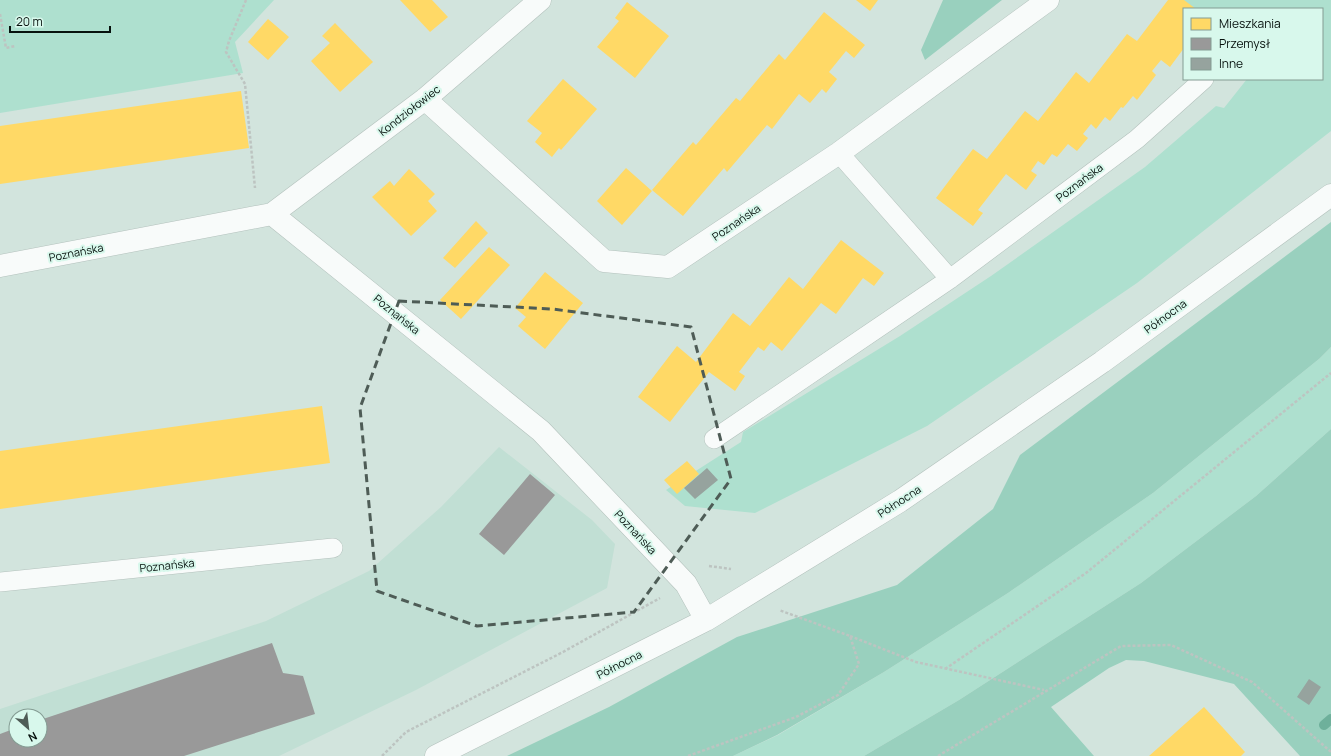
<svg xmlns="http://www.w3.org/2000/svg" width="1331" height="756" font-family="Manrope,sans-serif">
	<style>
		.built { fill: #c1dfd4; fill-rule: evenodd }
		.green { fill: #aee0cf }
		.forest { fill: #99d0be }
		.homes { fill: #ffd966 }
		.industry { fill: #999 }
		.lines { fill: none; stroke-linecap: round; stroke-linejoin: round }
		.stream { stroke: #6eb09b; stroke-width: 10 }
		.building { fill: #96a39e }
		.service-casing { stroke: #b3c1bc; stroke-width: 20 }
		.minor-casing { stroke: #b3c1bc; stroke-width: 23 }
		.path { stroke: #bdc4c1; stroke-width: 2.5; stroke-dasharray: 3 2; stroke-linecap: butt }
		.service { stroke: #f8fbfa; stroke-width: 19 }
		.minor { stroke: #f8fbfa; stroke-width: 22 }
		.marked { fill: none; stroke: #4e5c56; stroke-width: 3; stroke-dasharray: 8 5; stroke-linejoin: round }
		.labels { text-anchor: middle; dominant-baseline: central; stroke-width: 4; stroke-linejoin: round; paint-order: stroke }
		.street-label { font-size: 11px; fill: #07120e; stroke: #d8f8ec }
	</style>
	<rect width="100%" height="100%" fill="#d2e4dd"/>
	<path class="built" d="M499 447 592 520 615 544 607 588 416 690 279 756H0V709L266 621 369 571 441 507ZM16 716H40V740H16Z"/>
	<path class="green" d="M0 0H274L235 42 243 73 0 113Z
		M1180 0H1331V131L1137 283 927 426 755 513 685 506 666 490 741 442 743 432 900 336 991 276 1145 167 1216 106 1224 108 1247 79H1322V9H1192Z
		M1331 347V429L1256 496 1141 583 959 700 864 756H733L778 735 884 672 1008 593 1153 493 1319 359Z"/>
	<path class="forest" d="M943 0H1002L925 60 921 50Z
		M1331 222V347L1319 359 1153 493 1008 593 884 672 777 735 733 756H507L609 707 737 637 897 585 993 509 1020 455Z
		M1331 429V756H1300L1234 684 1144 661 1126 660 1109 668 1051 707 1094 756H864L959 700 1141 583 1256 496Z"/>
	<path class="homes" d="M400 0H432L448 17 430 32Z
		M856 0H878L870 11Z
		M1168 0H1184L1196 9H1184V48L1170 67 1161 60 1152 71 1156 75 1137 100 1133 96 1123 108 1121 107 1110 121 1105 117 1096 129 1091 124 1083 134 1088 138 1077 151 1068 144 1057 157 1052 154 1044 165 1038 161 1031 171 1037 175 1026 190 1006 174 978 210 983 213 973 226 936 198 973 149 987 159 1025 111 1038 121 1076 72 1089 83 1127 34 1137 41Z
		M627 2 669 36 635 78 597 47 619 21 615 18Z
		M824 12 865 45 854 58 846 51 829 72 837 79 826 93 822 89 810 103 799 94 772 129 767 125 727 172 724 168 683 216 652 190 693 142 696 145 736 98 740 101 779 54 785 60Z
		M268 19 289 37 268 60 248 42Z
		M335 23 373 62 340 92 311 61 330 43 322 36Z
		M563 79 597 109 561 150 559 148 552 157 535 142 542 133 527 121Z
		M241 91 249 148 0 184V126Z
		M626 168 652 191 622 225 597 201Z
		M409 169 435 194 428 201 437 211 411 236 372 197 390 181 394 186Z
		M476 221 488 233 455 268 443 258Z
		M841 240 884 273 874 286 863 278 836 314 821 303 782 351 771 342 764 351 758 347 739 372 745 376 735 391 709 372 670 422 638 397 677 346 696 362 733 313 750 326 789 277 803 289Z
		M489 247 510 265 461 319 440 300Z
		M545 272 583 303 545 349 518 326 526 317 515 308Z
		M322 406 330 463 0 509V451Z
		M687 461 699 474 677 494 664 480Z
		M1204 707 1245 752 1241 756H1149Z"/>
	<path class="industry" d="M530 474 555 495 504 555 479 534Z
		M272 643 283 673 303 676 315 714 184 756H0V734L16 728V740H40V720Z"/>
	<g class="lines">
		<path class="stream" d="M1324 725 1331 719"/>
	</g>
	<path class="building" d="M707 468 718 480 695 499 684 488Z
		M1309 679 1321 687 1309 705 1297 697Z"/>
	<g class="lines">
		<g class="service-casing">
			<path id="service" d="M839 153 950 279
				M714 439 950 279 1137 139 1204 79
				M0 582 333 548"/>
		</g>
		<g class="minor-casing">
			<path id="minor" d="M425 99 604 261 668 267 839 153 1048 0
				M272 214 541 431 686 584 706 620
				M0 266 272 214 425 99 540 0
				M436 756 706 620 900 501 1102 362 1331 195"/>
		</g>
		<path class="path" d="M246 0 229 41 226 52 245 84 255 188
			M0 14 6 48 15 46
			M709 566 731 569
			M850 636 916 662 1044 690
			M945 669 1086 573 1331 373
			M382 756 406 732 563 652 660 598
			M688 756 796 717 838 695 859 664 850 636 779 610
			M938 756 1121 646 1171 645 1252 682 1331 752"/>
		<use href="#service" class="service"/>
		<use href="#minor" class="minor"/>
	</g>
	<path class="marked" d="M399 301 552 309 691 327 731 479 634 612 477 626 377 591 360 408Z"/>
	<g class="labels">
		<g class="street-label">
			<text transform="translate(409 110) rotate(-38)">Kondziołowiec</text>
			<text transform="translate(1079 182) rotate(-37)">Poznańska</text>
			<text transform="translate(736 222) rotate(-34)">Poznańska</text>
			<text transform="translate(76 252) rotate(-11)">Poznańska</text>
			<text transform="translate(397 314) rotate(39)">Poznańska</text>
			<text transform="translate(1165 316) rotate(-36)">Północna</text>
			<text transform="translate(899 501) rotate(-33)">Północna</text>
			<text transform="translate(636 532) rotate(47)">Poznańska</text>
			<text transform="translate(167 565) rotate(-6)">Poznańska</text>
			<text transform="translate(619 664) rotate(-27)">Północna</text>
		</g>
	</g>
	<rect x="1183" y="8" width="140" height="72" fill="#d8f8ec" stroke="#849c93"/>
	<rect x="1191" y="18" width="20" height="12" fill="#ffd966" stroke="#849c93"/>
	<text x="1219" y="28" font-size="12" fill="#07120e">Mieszkania</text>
	<rect x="1191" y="38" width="20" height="12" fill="#999999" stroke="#849c93"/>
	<text x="1219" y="48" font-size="12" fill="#07120e">Przemysł</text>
	<rect x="1191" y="58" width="20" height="12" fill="#96a39e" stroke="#849c93"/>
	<text x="1219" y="68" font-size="12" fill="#07120e">Inne</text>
	<g transform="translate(28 728) rotate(152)"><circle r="19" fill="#d8f8ec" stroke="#849c93"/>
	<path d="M0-3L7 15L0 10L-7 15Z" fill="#4e5c56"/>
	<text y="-6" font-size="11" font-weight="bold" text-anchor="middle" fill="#07120e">N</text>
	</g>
	<path d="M10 26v6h100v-6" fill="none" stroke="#07120e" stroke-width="2"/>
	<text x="16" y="26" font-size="12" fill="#07120e" stroke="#d8f8ec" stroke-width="3" paint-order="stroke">20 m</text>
</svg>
